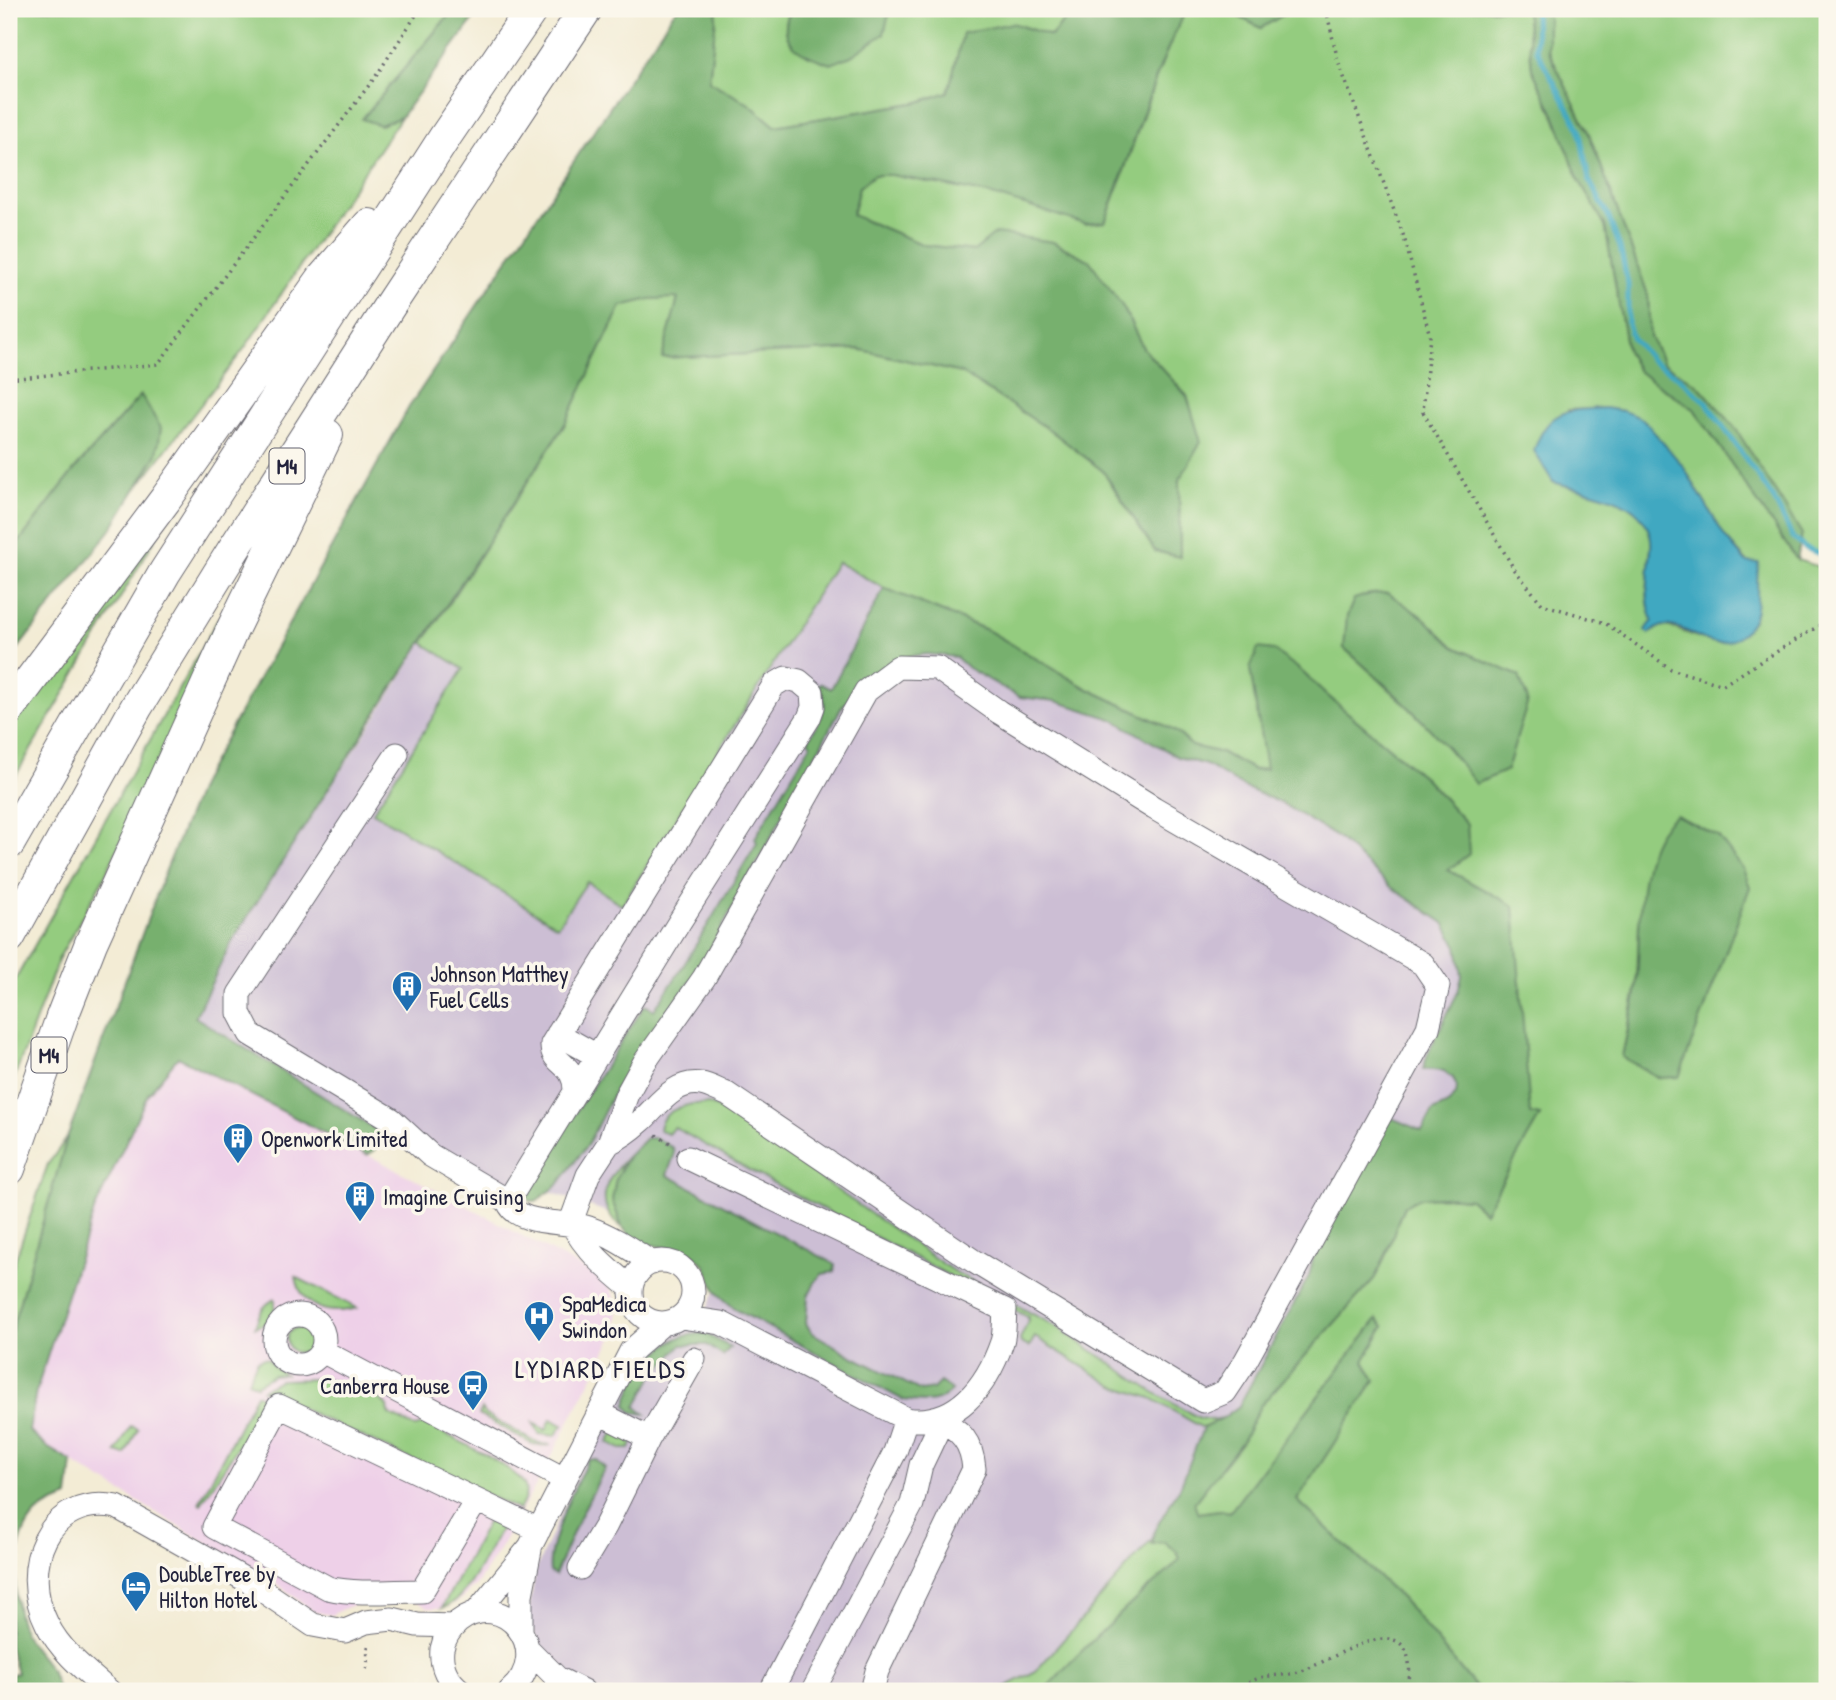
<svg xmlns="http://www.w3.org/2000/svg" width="1836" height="1700" font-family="'Patrick Hand',sans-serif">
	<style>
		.built { fill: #eed0e8 }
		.industrial { fill: #ccbed4 }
		.green { fill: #94cc7f; stroke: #5b775d; stroke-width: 2; fill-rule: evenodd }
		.forest { fill: #77b06e; stroke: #4c6954; stroke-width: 2 }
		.water { fill: #41a8c1; stroke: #32657e; stroke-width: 2 }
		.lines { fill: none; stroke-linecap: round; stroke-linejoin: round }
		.stream { stroke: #41a8c1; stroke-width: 5 }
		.minor-casing { stroke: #6b6971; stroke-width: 25 }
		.highway-casing { stroke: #6b6971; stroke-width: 34 }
		.path { stroke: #6b6971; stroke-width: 3.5; stroke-dasharray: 2 5; stroke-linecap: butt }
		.minor { stroke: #fff; stroke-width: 23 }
		.highway { stroke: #fff; stroke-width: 32 }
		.labels { text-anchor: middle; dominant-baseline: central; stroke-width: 7; stroke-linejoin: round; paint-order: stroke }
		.shield { fill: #fbf7ec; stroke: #636270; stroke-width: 2 }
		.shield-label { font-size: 21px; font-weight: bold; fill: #22223b }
		.poi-label { font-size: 23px; fill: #22223b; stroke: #fbf7ec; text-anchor: start }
		.quarter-label { font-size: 26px; letter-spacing: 2px; fill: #22223b; stroke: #fbf7ec }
	</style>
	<rect width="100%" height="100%" fill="#fbf7ec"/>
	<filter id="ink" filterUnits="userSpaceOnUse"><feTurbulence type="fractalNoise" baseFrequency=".0143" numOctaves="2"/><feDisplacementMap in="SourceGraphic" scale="14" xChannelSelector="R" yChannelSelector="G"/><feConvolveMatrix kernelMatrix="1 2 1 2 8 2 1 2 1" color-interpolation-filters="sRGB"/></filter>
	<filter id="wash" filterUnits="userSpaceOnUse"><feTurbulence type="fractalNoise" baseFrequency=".00686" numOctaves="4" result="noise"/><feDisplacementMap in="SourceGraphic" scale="28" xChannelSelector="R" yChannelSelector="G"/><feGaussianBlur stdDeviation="1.57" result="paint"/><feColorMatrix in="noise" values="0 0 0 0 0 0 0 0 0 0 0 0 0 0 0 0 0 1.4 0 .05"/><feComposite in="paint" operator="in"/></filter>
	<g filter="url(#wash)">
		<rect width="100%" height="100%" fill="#f3ecd5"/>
		<path class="built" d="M178 1057 465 1205 593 1274 611 1289 618 1310 615 1333 545 1469 500 1548 477 1584 460 1600 446 1608H428L416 1601 376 1597 352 1605 331 1615 314 1612 268 1577 190 1533 47 1447 29 1431 36 1392 94 1211 148 1094Z"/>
		<path class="industrial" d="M837 562 884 588 831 689 910 656 927 654 956 657 968 668 1019 697 1056 701 1112 719 1178 757 1206 765 1246 788 1280 803 1338 838 1391 887 1444 923 1457 946 1462 976 1458 992 1428 1053 1423 1068 1444 1071 1453 1078 1457 1087 1456 1095 1448 1104 1433 1111 1422 1131 1387 1116 1314 1255 1309 1276 1239 1406 1223 1418 1203 1428 1181 1485 1154 1531 1153 1538 1036 1671 998 1691H578L541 1675 530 1677 541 1646 527 1620 536 1570 585 1456 647 1345 675 1329 700 1322 715 1292 705 1265 678 1242 635 1234 604 1211 553 1193 498 1198 401 1145 195 1017 231 943 423 643 463 669 587 882 622 904Z"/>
		<path class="green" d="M9 9H454L362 119 380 125 401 117 244 349 135 490 157 454 140 396 75 469 9 555Z
			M717 9H791C779 34 788 41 809 56L889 15 885 9H1071L1068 16 1051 36 1012 23 948 92 919 102 775 126 749 104 709 81Z
			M1187 9H1224L1261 28 1293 9H1526L1532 69 1556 119 1578 178 1605 225 1627 351 1638 371 1694 409 1797 560 1827 569V1691H1479L1402 1599 1297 1500 1375 1380 1364 1361 1384 1326 1377 1319 1230 1512 1220 1510 1197 1513 1194 1503 1243 1440 1260 1406 1374 1279C1388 1256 1393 1231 1404 1206L1419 1198 1444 1197 1470 1199 1484 1212 1540 1116 1530 1114 1448 869 1467 824 1425 778 1329 697 1299 669 1266 769 1254 770 1222 753 1192 746 1178 733 1160 723 1088 689 987 630 884 588 837 562 622 905 587 882 557 926 373 812 463 669 423 643 565 424 621 306 650 299 679 297 663 358 858 349 961 373 1050 430 1103 471 1155 551 1180 557 1179 481 1200 442 1187 396 1143 348 1123 307 974 251 924 245 852 215 859 187 874 175H892L989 194 1105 222C1134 152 1151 75 1187 9ZM1604 408 1623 411 1683 466 1725 537 1757 573V600L1754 619 1743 633 1711 642 1670 627 1661 626 1649 634 1646 630 1653 621C1645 601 1647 588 1649 567 1649 558 1652 548 1651 540 1646 496 1586 492 1553 482L1535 451 1568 410ZM1424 618 1454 647 1519 676 1476 783C1438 732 1392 691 1344 648ZM1639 921 1660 1078 1622 1057 1637 985Z
			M1548 9H1827V557L1801 545V534L1734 426 1698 385 1663 363 1650 337 1648 295 1616 206 1589 134 1548 50Z
			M166 520 9 787V723Z
			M218 619 222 624 105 876 59 958 9 1092V991Z
			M692 1104H708L722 1110 953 1271 1057 1327 1149 1389 1184 1410 1200 1418 1211 1420 1223 1418 1203 1428 1151 1398 1114 1386 1035 1337 1029 1347 1021 1343 1020 1339 1028 1322V1317L747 1169 674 1127 668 1134 659 1130C660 1114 678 1107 692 1104Z
			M67 1138 9 1339V1278L48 1164Z
			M629 1155 621 1166 612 1200 622 1227C591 1204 607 1177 629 1155Z
			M296 1277 357 1308C329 1316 302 1309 296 1277Z
			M275 1299C276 1314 269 1324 255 1327 259 1315 262 1305 275 1299Z
			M287 1340a13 13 0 1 1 26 0a13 13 0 1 1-26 0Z
			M264 1358 268 1359 274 1367 285 1374 273 1375 256 1385 248 1381 257 1361Z
			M317 1379C334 1380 375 1391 386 1405 388 1408 389 1412 390 1415L415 1427 425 1424C445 1434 515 1466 524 1484 528 1492 524 1503 519 1510L262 1390 279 1380Z
			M256 1394 272 1403 259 1429 251 1426 201 1504 199 1503Z
			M482 1409 486 1415 539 1444 552 1445 539 1446 530 1443 479 1415Z
			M551 1419 563 1425 555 1436 539 1434 533 1423 546 1430Z
			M131 1426 138 1429 125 1455 116 1452Z
			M616 1429 633 1440 630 1449H621L608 1442Z
			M490 1517 502 1526C490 1546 466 1603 442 1608Z
			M1153 1538V1544L1164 1541 1177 1552 1181 1559C1170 1572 1157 1580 1144 1592 1110 1623 1075 1656 1044 1691H998L1036 1671Z"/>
		<path class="forest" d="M454 9H481L401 117 380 125 362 119Z
			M676 9H717L709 81 749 104 775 126 919 102 948 92 963 33 1012 23 1051 36 1068 16 1071 9H1187C1151 75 1133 151 1105 222L1085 224 989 194 892 175H874L859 187 852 215 924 245 974 251 996 233 1053 242 1089 260 1123 307 1143 348 1187 396 1201 442 1179 481 1180 557 1155 551 1103 471 1050 430 961 373 858 349 662 358 678 298 650 299 621 306 565 424 380 707 231 943 195 1017 380 1132 375 1150 367 1155 178 1057 148 1094 94 1211 36 1392 29 1431 47 1447 72 1462 68 1497C59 1501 46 1505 38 1512 10 1536 10 1605 26 1636 32 1649 44 1658 51 1671 54 1677 56 1685 59 1691H18L9 1675 17 1673 9 1647V1339L67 1138 162 880 202 781 409 407Z
			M791 9H885L889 14 884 34 851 56 831 64C802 54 774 44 791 9Z
			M1224 9H1293L1261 28Z
			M1526 9H1548V50L1589 134 1616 206 1648 295 1650 337 1663 363 1698 385 1734 426 1802 534 1797 560 1694 409 1638 371 1627 351 1605 225 1578 178 1556 119 1532 69Z
			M141 395 161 428 157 454 110 531 9 660V555L75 469Z
			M884 588 987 630 1088 689 1160 723 1178 733 1192 746 1222 753 1254 770 1266 769 1250 669 1258 648 1273 650 1299 669 1329 697 1425 778 1467 824 1469 854 1448 870 1514 906 1530 1114 1540 1116 1485 1212 1470 1199 1444 1197 1419 1198 1404 1206C1393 1231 1388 1256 1374 1279L1260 1406 1243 1440 1194 1503 1198 1513 1220 1510 1230 1512 1377 1319 1384 1326 1364 1361 1375 1380 1297 1500 1402 1599 1479 1691H1044C1075 1656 1110 1623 1144 1592 1157 1580 1170 1572 1180 1559L1177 1552 1164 1542 1152 1544 1154 1531 1181 1485 1203 1428 1223 1418 1239 1406 1309 1276 1314 1255 1387 1116 1422 1131 1433 1111 1448 1104 1456 1095 1457 1087 1453 1078 1444 1071 1423 1069 1428 1053 1458 992 1462 976 1457 946 1444 923 1391 887 1338 838 1314 823 1281 803 1246 788 1206 765 1178 757 1112 719 1056 701 1019 697 968 668 956 657 927 654 910 656 864 683 841 708 701 966 614 1092 588 1144 557 1186 536 1201H529C522 1190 533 1179 539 1169L645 1005 654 1010 682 968 757 843 755 838 811 744 808 741C818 722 833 705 818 685L820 683 831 689Z
			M1388 593 1424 618 1454 647 1519 676 1528 701 1507 770 1476 784C1438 732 1392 690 1344 648L1347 616 1354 599 1370 594Z
			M1676 815 1718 836 1743 869 1750 887 1679 1077 1660 1078 1622 1057C1627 1033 1635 1008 1637 983 1641 936 1632 844 1676 815Z
			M646 1138H656L673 1148 674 1156 667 1175 835 1264 834 1272 822 1274 815 1282 808 1296 806 1323 811 1332 852 1356 921 1391 933 1389 940 1382 952 1390C937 1406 922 1402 903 1400L735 1309 716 1292 705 1265 691 1253 648 1244 632 1238 622 1227 612 1200 616 1178 629 1155Z
			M704 1333 730 1347 723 1356 707 1345H681L653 1376 636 1407 645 1414 632 1412 626 1405C631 1381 654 1351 676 1339 684 1335 695 1334 704 1333Z
			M595 1459 605 1468 577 1523 555 1575 550 1572C546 1544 575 1487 588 1460Z"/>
		<path class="water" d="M1604 408 1623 411 1643 419 1683 466 1725 537 1746 562 1759 563C1755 580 1760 599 1754 617 1751 625 1743 633 1736 638 1710 655 1689 623 1663 626 1658 627 1653 631 1649 634L1645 630 1653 621C1645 601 1648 588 1649 567 1650 558 1652 548 1651 540 1646 496 1586 492 1553 482L1534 451C1547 410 1566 410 1604 408Z"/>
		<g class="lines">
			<path class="stream" d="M1535 9 1536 49 1579 128 1589 180 1607 213 1620 247 1628 284V324L1633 339 1653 362 1676 375 1706 402 1773 498 1793 538 1805 548 1827 557"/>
		</g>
	</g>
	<g filter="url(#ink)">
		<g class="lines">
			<g class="minor-casing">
				<path id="minor" d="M786 678 799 681 812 692 813 707 809 718 680 921 575 1092C576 1062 551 1066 552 1044L774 685Z
					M397 754 239 994V1013L250 1034 391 1119 430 1155 508 1201C516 1227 568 1220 589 1228 612 1236 632 1250 652 1263
					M558 1034 597 1056
					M609 1143C622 1137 631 1130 641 1121 658 1106 674 1080 701 1084 709 1085 719 1091 727 1094L975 1262 1203 1401 1225 1392 1245 1362 1428 1028 1438 986 1423 964 1154 808 999 712 937 668 898 667 866 691 704 978 644 1063 627 1094 609 1143 588 1175 571 1222C585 1250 607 1268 631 1288
					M508 1201 575 1092
					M631 1292a31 31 0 1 1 62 0a31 31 0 1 1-62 0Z
					M274 1340a25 25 0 1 1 50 0a25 25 0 1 1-50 0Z
					M681 1317 721 1323 906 1419C956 1427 987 1386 1002 1342 1005 1333 1004 1320 1005 1310L688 1158
					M322 1351 564 1479
					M649 1438 694 1359
					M476 1501 422 1591C390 1591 359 1595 328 1588L214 1527 279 1406 539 1530
					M580 1568 606 1525 649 1438 599 1413
					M476 1613 530 1547 631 1351 663 1323
					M521 1631V1595L530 1550
					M528 1649 557 1678 583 1691
					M109 1691C87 1672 60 1651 47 1624 19 1569 47 1493 117 1507L253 1584 313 1625 345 1631 366 1622 392 1619 417 1625 454 1626
					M461 1691C448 1681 440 1666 442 1649 444 1639 450 1629 458 1622 503 1586 556 1651 510 1691
					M771 1691 895 1452 906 1419
					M813 1691 912 1504 921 1465 942 1421
					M872 1691 877 1671 974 1469C972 1443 961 1428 935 1419"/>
			</g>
			<g class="highway-casing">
				<path id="highway" d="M9 709 165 500 323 278 369 225
					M9 843 165 572 445 137 532 9
					M9 937 137 706 232 552 390 305 586 9
					M9 1169 62 1017 91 943 233 628 327 435"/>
			</g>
			<path class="path" d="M1326 9 1338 61 1404 237 1430 336 1423 412 1514 569 1542 604 1605 623 1671 669 1723 685 1820 625H1827
				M9 379 158 364 376 76 420 9
				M656 1135 673 1145
				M366 1669C370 1659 365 1652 370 1642
				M1237 1691C1264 1668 1278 1681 1307 1669 1349 1651 1421 1601 1408 1691"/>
			<use href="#minor" class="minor"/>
			<use href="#highway" class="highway"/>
		</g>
	</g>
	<defs>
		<g id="building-pin" transform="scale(1.575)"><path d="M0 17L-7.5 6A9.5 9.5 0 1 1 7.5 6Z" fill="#1f6fb2" stroke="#fbf7ec"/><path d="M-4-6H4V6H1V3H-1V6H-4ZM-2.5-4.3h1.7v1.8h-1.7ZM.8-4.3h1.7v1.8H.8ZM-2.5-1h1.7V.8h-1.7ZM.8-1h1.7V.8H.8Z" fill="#fff"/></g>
		<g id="hospital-pin" transform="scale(1.575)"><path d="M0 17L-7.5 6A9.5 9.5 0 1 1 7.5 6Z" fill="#1f6fb2" stroke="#fbf7ec"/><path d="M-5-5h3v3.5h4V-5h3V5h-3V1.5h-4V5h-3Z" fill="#fff"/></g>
		<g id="bus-pin" transform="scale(1.575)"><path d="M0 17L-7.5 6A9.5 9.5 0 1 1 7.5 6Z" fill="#1f6fb2" stroke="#fbf7ec"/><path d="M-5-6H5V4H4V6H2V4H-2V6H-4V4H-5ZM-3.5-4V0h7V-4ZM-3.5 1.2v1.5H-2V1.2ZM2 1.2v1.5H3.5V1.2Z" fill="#fff"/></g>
		<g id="hotel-pin" transform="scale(1.575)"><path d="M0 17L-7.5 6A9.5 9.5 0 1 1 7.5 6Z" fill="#1f6fb2" stroke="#fbf7ec"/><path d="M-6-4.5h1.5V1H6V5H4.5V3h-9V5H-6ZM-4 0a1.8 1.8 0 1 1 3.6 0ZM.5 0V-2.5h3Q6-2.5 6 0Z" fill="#fff"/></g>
	</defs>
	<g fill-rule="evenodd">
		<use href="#building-pin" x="407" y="986"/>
		<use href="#building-pin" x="238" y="1138"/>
		<use href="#building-pin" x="360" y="1196"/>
		<use href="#hospital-pin" x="539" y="1316"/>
		<use href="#bus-pin" x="473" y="1385"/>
		<use href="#hotel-pin" x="136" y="1586"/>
	</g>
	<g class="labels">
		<g class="shield">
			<rect x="269.5" y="448.5" width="35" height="35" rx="5"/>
			<rect x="31.5" y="1037.5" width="35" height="35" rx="5"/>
		</g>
		<g class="shield-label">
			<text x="287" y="466">M4</text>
			<text x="49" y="1055">M4</text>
		</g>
		<g class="poi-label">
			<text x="430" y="973">Johnson Matthey<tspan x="430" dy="26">Fuel Cells</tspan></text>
			<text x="261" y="1138">Openwork Limited</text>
			<text x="383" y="1196">Imagine Cruising</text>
			<text x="562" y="1303">SpaMedica<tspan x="562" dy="26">Swindon</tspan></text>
			<text x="450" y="1385" text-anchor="end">Canberra House</text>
			<text x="159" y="1573">DoubleTree by<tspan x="159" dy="26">Hilton Hotel</tspan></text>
		</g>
		<g class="quarter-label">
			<text x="601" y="1368">LYDIARD FIELDS</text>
		</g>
	</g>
	<rect width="1836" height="1700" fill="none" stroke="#fbf7ec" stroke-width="35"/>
</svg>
